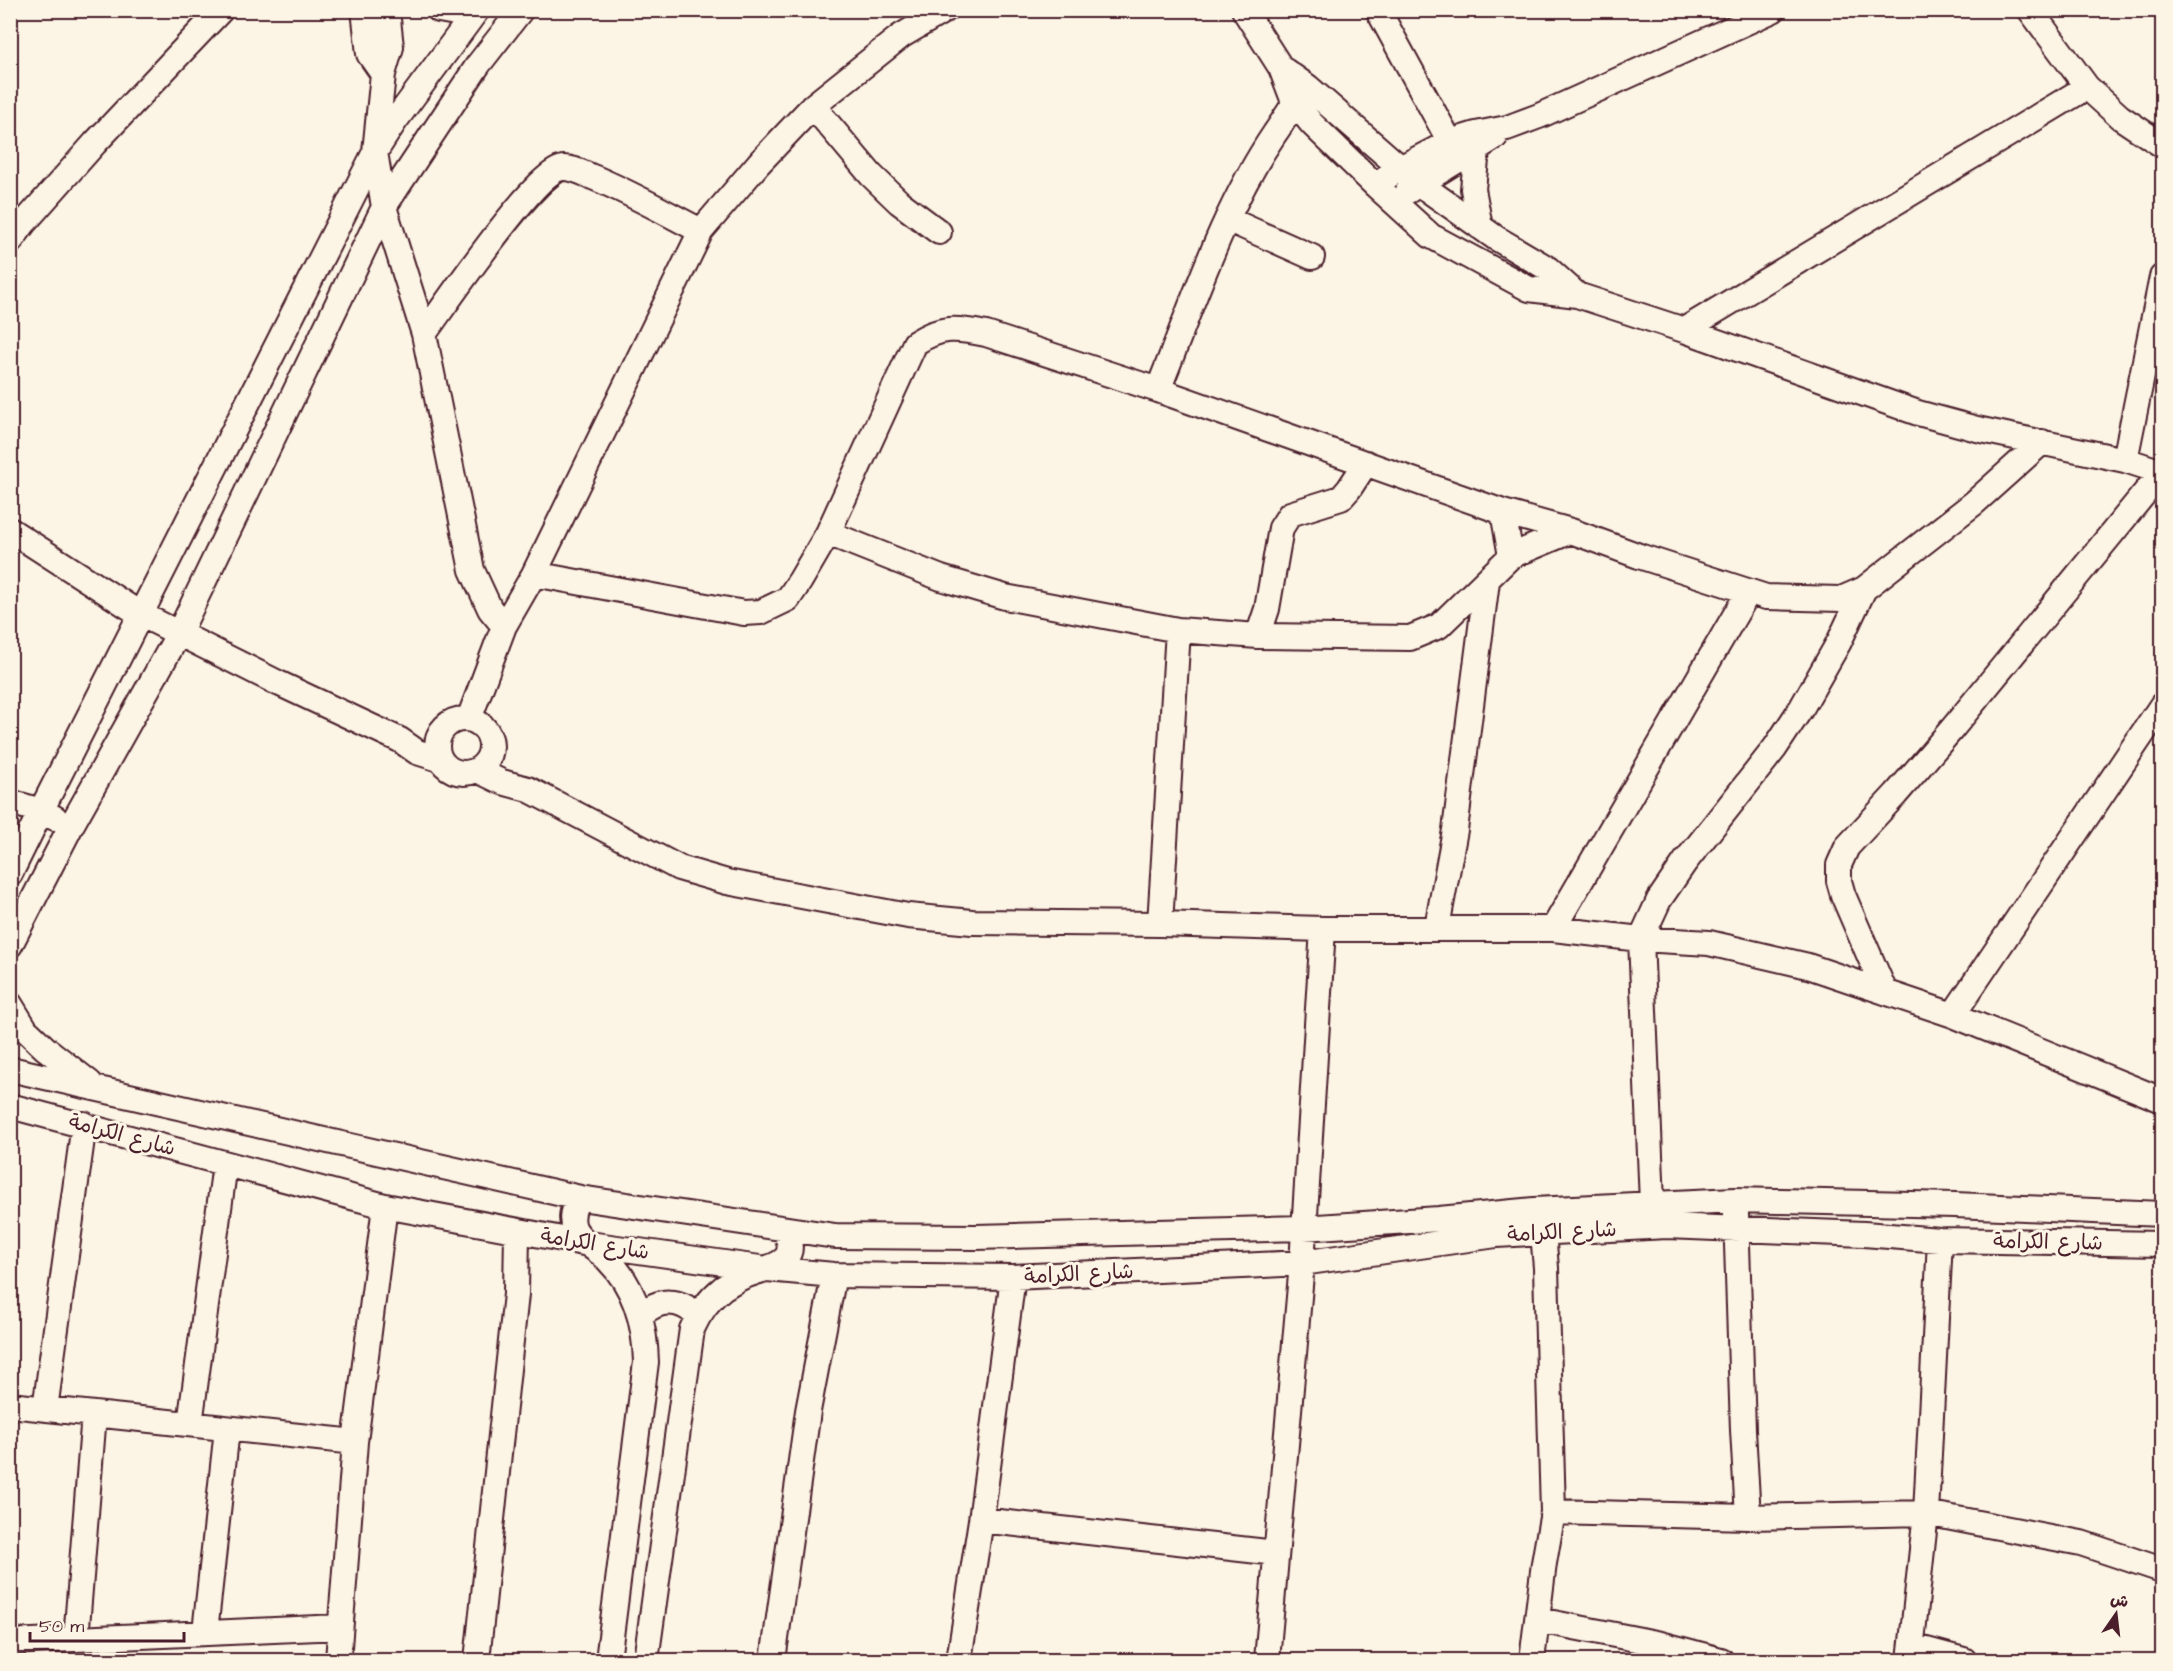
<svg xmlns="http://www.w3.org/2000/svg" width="2173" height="1671" font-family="'Architects Daughter','Playpen Sans Arabic',sans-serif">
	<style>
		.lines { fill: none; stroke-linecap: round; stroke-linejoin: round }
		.minor-casing { stroke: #4a1f2b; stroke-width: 28 }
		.minor { stroke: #fcf5e5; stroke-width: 24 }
		.labels { text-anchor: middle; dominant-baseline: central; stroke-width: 6; stroke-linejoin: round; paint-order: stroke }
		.street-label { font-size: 21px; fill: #4a1f2b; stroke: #fcf5e5 }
	</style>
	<rect width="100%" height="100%" fill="#fcf5e5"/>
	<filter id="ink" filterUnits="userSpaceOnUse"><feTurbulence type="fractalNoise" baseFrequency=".0167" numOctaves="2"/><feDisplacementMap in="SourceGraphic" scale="12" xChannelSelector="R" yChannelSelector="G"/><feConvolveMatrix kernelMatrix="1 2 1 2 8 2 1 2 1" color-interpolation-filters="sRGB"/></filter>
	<g filter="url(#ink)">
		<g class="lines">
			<g class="minor-casing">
				<path id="minor" d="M364 10 369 54 383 74
					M387 10 391 47 383 74 375 152 384 207 424 334 472 570 490 609 504 626
					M439 10 472 16
					M1244 10 1281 68 1294 102 1312 124 1375 185 1431 236 1529 289 1577 295 1684 330 1918 413 1977 429 2125 460 2162 472
					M1378 10 1450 142
					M2030 10 2087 87 2120 117 2162 145
					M1281 68 1308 87 1418 183 1496 238 1547 268 1577 295
					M813 106 871 175 899 202 939 232
					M1477 150 1473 189 1480 227
					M1375 185 1400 168 1450 142 1476 134 1507 128 1539 116 1773 10
					M1408 191 1495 137
					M1227 219 1312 257
					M10 242 24 223 95 143 221 10
					M1684 330 2087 87
					M424 334C444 307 537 168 564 168 575 168 585 174 595 178 631 193 666 213 701 231
					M1158 390C1193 304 1222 211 1275 133 1285 119 1292 105 1304 92
					M2125 460 2162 277
					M1503 512 1511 556
					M10 530 140 614 276 682 400 740 417 752 439 759
					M828 533 941 578 1005 597 1178 630 1258 636 1410 638 1439 626 1511 556 1571 531
					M534 574 744 613 761 612 788 599 800 581 828 533 915 343C941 326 957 328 986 334L1158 390 1503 512 1571 531 1639 556 1766 597 1841 599 1864 589 1974 503 2042 442
					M1258 636 1267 609 1281 528 1290 514 1341 498 1349 489 1366 463
					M437 746a27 27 0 1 1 54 0a27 27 0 1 1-54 0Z
					M469 719 504 626 534 574 701 231 759 163 813 106 901 36 945 10
					M477 770 502 782 528 789 679 868 727 882 908 916 972 922 1160 924 1323 929 1302 1263 1267 1660
					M10 802 41 811 55 818
					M10 874 41 811 375 152 395 121 477 10
					M1160 924 1178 630
					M1437 927 1455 830 1487 581
					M1323 929H1553L1641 939 1709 943 1808 966 1953 1015 2162 1100
					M1553 929 1748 593
					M10 945 71 826 179 633 384 207 478 65 521 10
					M1885 992 1843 895 1839 881V865L1847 847 1896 794 1952 729 2162 472
					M10 1004 26 1030 45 1048 90 1083
					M1953 1015 2162 705
					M10 1069 580 1198 835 1236 976 1237 1303 1228 1439 1219 1534 1210 1735 1200 1955 1205 2162 1214
					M10 1106 385 1206 589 1244 767 1269 834 1275 1013 1277 1302 1263 1496 1235 1667 1226 1864 1234 1940 1240 2162 1244
					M580 1198C573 1207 570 1217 574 1228 581 1243 598 1249 608 1260 636 1288 645 1324 646 1362L608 1660
					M1652 1203 1641 939 1659 900 1685 862 1775 748 1802 707 1839 642 1864 589
					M1736 1214 1743 1430 1748 1517
					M641 1315C659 1298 680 1299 697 1315
					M10 1405 355 1442
					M45 1409 84 1124
					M190 1424 225 1164
					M1553 1512 1748 1517 1926 1513 2081 1543 2162 1570
					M981 1520 1276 1553
					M1538 1620 1661 1644 1721 1660
					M205 1632 227 1429
					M76 1639 94 1414
					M10 1642 339 1627
					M1912 1646 1964 1660
					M338 1660 355 1442 385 1206
					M477 1660 516 1294 517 1232
					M646 1660 692 1329C699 1313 709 1299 723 1288 732 1282 743 1276 753 1273 774 1266 802 1261 784 1230
					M773 1660 808 1411 834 1275
					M959 1660 981 1520 1013 1277
					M1532 1660 1544 1563 1553 1512 1546 1268 1543 1232
					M1910 1660 1926 1513 1940 1240"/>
			</g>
			<use href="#minor" class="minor"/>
		</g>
	</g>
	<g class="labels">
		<g class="street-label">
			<text transform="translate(122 1135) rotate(15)">شارع الكرامة</text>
			<text transform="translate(1562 1232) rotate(-3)">شارع الكرامة</text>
			<text transform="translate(2048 1242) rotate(1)">شارع الكرامة</text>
			<text transform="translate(595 1244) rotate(9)">شارع الكرامة</text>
			<text transform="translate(1079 1274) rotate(-3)">شارع الكرامة</text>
		</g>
	</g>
	<rect width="2173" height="1671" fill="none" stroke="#fcf5e5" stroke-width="36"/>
	<rect x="18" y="18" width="2137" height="1635" fill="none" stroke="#4a1f2b" stroke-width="2" filter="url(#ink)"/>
	<g transform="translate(2116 1614) rotate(14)" stroke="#fcf5e5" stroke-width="4.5" paint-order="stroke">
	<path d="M0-4.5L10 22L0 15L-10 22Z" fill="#4a1f2b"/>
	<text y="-9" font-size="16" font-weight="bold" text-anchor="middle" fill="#4a1f2b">ش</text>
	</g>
	<path d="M30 1632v9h154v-9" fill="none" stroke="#4a1f2b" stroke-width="3"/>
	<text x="39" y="1632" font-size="18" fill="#4a1f2b" stroke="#fcf5e5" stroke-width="4.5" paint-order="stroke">50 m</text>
</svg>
